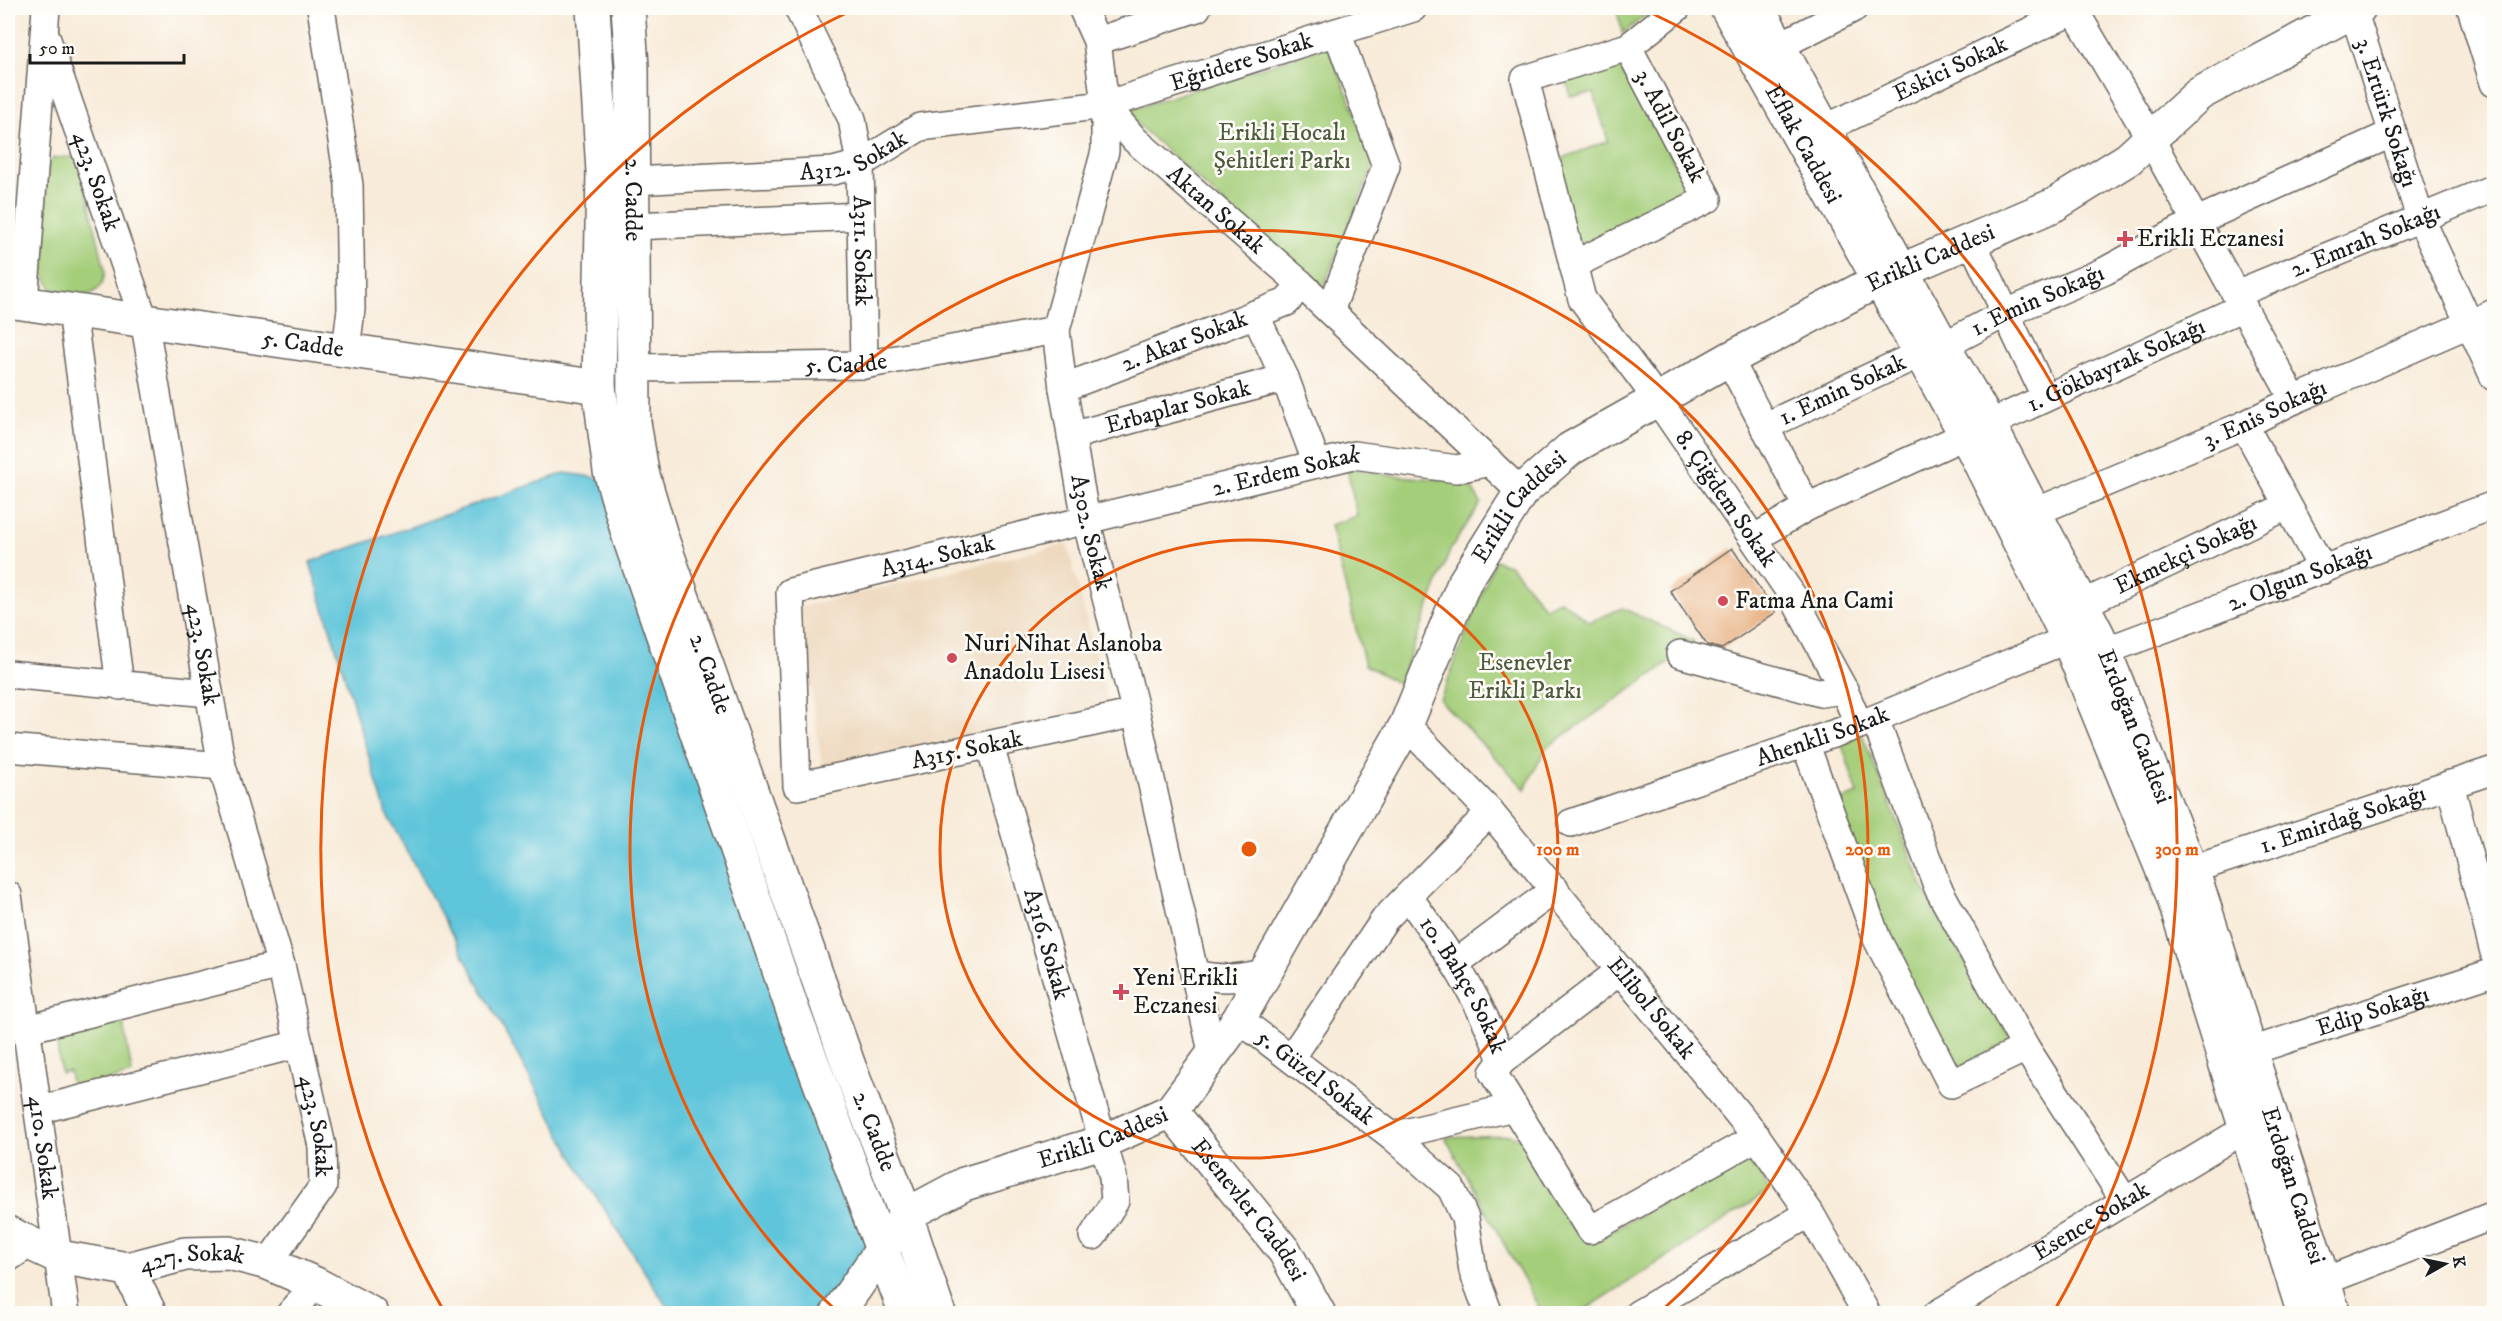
<svg xmlns="http://www.w3.org/2000/svg" width="2502" height="1321" font-family="'IM FELL DW Pica',serif">
	<style>
		.built { fill: #edd7bb }
		.green { fill: #a5ce7a; stroke: #60754b; stroke-width: 1.5 }
		.water { fill: #5ec5da; stroke: #3d707b; stroke-width: 1.5 }
		.building { fill: #e6aa78 }
		.lines { fill: none; stroke-linecap: round; stroke-linejoin: round }
		.minor-casing { stroke: #69645e; stroke-width: 30 }
		.major-casing { stroke: #69645e; stroke-width: 36 }
		.minor { stroke: #fff; stroke-width: 27 }
		.major { stroke: #fff; stroke-width: 33 }
		.ring { fill: none; stroke: #e8590c; stroke-width: 3 }
		.poi-dot { fill: #d1495b; stroke: #fdfcf7; stroke-width: 2 }
		.labels { text-anchor: middle; dominant-baseline: central; stroke-width: 5; stroke-linejoin: round; paint-order: stroke }
		.street-label { font-size: 24px; fill: #1c1c1c; stroke: #fdfcf7 }
		.park-label { font-size: 24px; fill: #4c5a3d; stroke: #fdfcf7 }
		.poi-label { font-size: 24px; fill: #1c1c1c; stroke: #fdfcf7; text-anchor: start }
		.centre { fill: #e8590c; stroke: #fdfcf7; stroke-width: 3 }
		.ring-label { font-size: 18px; text-anchor: middle; font-weight: bold; fill: #e8590c; stroke: #fdfcf7; stroke-width: 5; stroke-linejoin: round; paint-order: stroke }
	</style>
	<rect width="100%" height="100%" fill="#fdfcf7"/>
	<filter id="ink" filterUnits="userSpaceOnUse"><feTurbulence type="fractalNoise" baseFrequency=".0167" numOctaves="2"/><feDisplacementMap in="SourceGraphic" scale="12" xChannelSelector="R" yChannelSelector="G"/><feConvolveMatrix kernelMatrix="1 2 1 2 8 2 1 2 1" color-interpolation-filters="sRGB"/></filter>
	<filter id="wash" filterUnits="userSpaceOnUse"><feTurbulence type="fractalNoise" baseFrequency=".008" numOctaves="4" result="noise"/><feDisplacementMap in="SourceGraphic" scale="24" xChannelSelector="R" yChannelSelector="G"/><feGaussianBlur stdDeviation="1.35" result="paint"/><feColorMatrix in="noise" values="0 0 0 0 0 0 0 0 0 0 0 0 0 0 0 0 0 1.4 0 .05"/><feComposite in="paint" operator="in"/></filter>
	<g filter="url(#wash)">
		<rect width="100%" height="100%" fill="#f8ebd9"/>
		<path class="built" d="M1067 544 1110 710 822 769 800 607Z"/>
		<path class="green" d="M1616 8H1655L1623 33Z
			M1328 46 1375 162 1321 292 1134 121 1133 109Z
			M1606 66 1620 67 1648 110 1688 190 1690 201 1591 250 1575 246 1555 161 1608 141 1594 93 1570 96 1566 73Z
			M73 157 80 163 105 270C103 302 74 298 52 289L44 275 48 167 53 158Z
			M1347 468 1388 475 1468 482 1481 503 1451 548 1399 684 1365 665 1330 525 1357 516Z
			M1495 560 1511 566 1545 608 1560 600 1590 622 1622 608 1694 641 1675 659 1546 748 1525 789 1440 700Z
			M1862 734 1929 901 2012 1040 1954 1071 1883 933 1834 803 1858 794 1841 742Z
			M122 1014 132 1074 72 1091 69 1071 61 1073 55 1030Z
			M1510 1135 1523 1140 1590 1243 1745 1156 1754 1161 1769 1191 1580 1313H1542L1445 1137Z"/>
		<path class="water" d="M565 473 613 480 884 1248 820 1313H671L585 1179 386 813 310 562Z"/>
		<g id="blocks">
			<path class="building" d="M1732 548 1776 612 1722 649 1707 645 1670 591Z"/>
		</g>
	</g>
	<g filter="url(#ink)">
		<use href="#blocks" fill-opacity="0" stroke="#69645e" stroke-width="1.5"/>
		<g class="lines">
			<g class="minor-casing">
				<g id="minor">
					<path d="M321 8 349 185 351 309 346 350"/>
					<path id="s1" d="M798 8 852 119 860 164 864 365"/>
					<path id="s2" d="M1082 8 1097 41 1105 105V151L1056 330 1063 388 1086 520 1136 713 1213 1056"/>
					<path id="s3" d="M1677 8 1628 47 1525 79 1582 299 1657 399 1792 595 1844 690 1859 725"/>
					<path d="M2073 8 2150 138 2294 400"/>
					<path d="M2471 8 2494 83"/>
					<path id="s4" d="M2353 10 2420 217 2494 377"/>
					<path id="s5" d="M45 34 144 320 222 766 281 965 322 1146 323 1186 268 1263"/>
					<path d="M1097 41 1197 8"/>
					<path d="M1779 46 1854 8"/>
					<path id="s6" d="M1105 105 1135 140 1300 283 1521 492"/>
					<path id="s7" d="M1824 129 2075 10"/>
					<path id="s8" d="M633 181 833 171 860 164 920 127 1105 105 1413 8"/>
					<path d="M633 226 861 216"/>
					<path d="M1972 242 2045 396"/>
					<path d="M1573 265 1708 199 1628 47"/>
					<path id="s9" d="M2236 294 2494 188"/>
					<path d="M24 303 46 8"/>
					<path d="M72 310 120 686"/>
					<path d="M1330 311 1386 166 1337 32"/>
					<path d="M1255 314 1285 378 1317 464"/>
					<path id="s10" d="M1943 346 2004 314 2105 271 2195 222 2393 133"/>
					<path d="M1729 359 1807 507"/>
					<path id="s11" d="M632 368 864 365 1056 330"/>
					<path id="s12" d="M1063 388 1287 302 1300 283"/>
					<path id="s13" d="M1989 424 2243 307"/>
					<path d="M2244 425 2323 570"/>
					<path id="s14" d="M1764 427 1921 353"/>
					<path id="s15" d="M1071 436 1285 378"/>
					<path id="s16" d="M2035 512 2244 425 2294 400 2494 313"/>
					<path d="M1755 538 1807 507 1966 435"/>
					<path id="s17" d="M2083 604 2287 506"/>
					<path id="s18" d="M2105 651 2494 505"/>
					<path d="M1680 654 1821 693 1844 690"/>
					<path d="M8 674 209 693"/>
					<path id="s19" d="M1136 713 797 786 790 592 1354 455 1457 469 1490 462"/>
					<path d="M1875 719 1938 888 2026 1048 2125 1201"/>
					<path id="s20" d="M1406 725 1490 812 1757 1137 1810 1213 1867 1314"/>
					<path d="M1805 743 1877 939 1951 1084 2026 1048"/>
					<path id="s21" d="M990 746 1113 1177 1115 1201 1093 1236"/>
					<path d="M8 748 222 766"/>
					<path d="M2450 784 2494 952"/>
					<path id="s22" d="M1571 823 1859 725 2068 639"/>
					<path id="s23" d="M2191 870 2494 770"/>
					<path id="s24" d="M8 895 66 1314"/>
					<path id="s25" d="M1408 896C1446 949 1481 998 1502 1061L1493 1073 1514 1107"/>
					<path d="M1456 963 1555 889"/>
					<path d="M1194 974C1221 980 1240 979 1266 972"/>
					<path id="s26" d="M1239 1019 1392 1136 1451 1188 1465 1218 1473 1271 1489 1314"/>
					<path d="M27 1029 281 965"/>
					<path id="s27" d="M2251 1051 2494 972"/>
					<path d="M1291 1058 1385 919 1490 812"/>
					<path d="M1502 1061 1621 970"/>
					<path d="M38 1110 299 1044"/>
					<path d="M1392 1136 1514 1107 1590 1230 1757 1137"/>
					<path d="M8 1258 30 1243"/>
					<path d="M2325 1281 2494 1215"/>
					<path d="M290 1314 316 1284"/>
					<path d="M1638 1314 1810 1213"/>
					<path id="s28" d="M1937 1314 2245 1129"/>
				</g>
			</g>
			<g class="major-casing">
				<g id="major">
					<path d="M593 8 603 172 599 387 610 471 629 537 792 1008 906 1314"/>
					<path id="s29" d="M628 8 632 67 634 422 642 472 662 539 850 1069 906 1215 939 1314"/>
					<path id="s30" d="M1727 8 1966 435 2068 639 2173 896 2304 1314"/>
					<path id="s31" d="M1758 8 1943 346 1989 424 2098 635 2198 887 2334 1314"/>
					<path id="s32" d="M8 301 599 387"/>
					<path id="s33" d="M1171 1111 1285 1252 1319 1314"/>
					<path id="s34" d="M8 1233 59 1257 128 1269 185 1254 229 1253 268 1263 316 1284 372 1314"/>
					<path d="M128 1269 150 1314"/>
					<path id="s35" d="M837 1314 906 1215 964 1184 1102 1142 1171 1111 1239 1019 1406 725 1464 583 1521 492 1570 449 1729 359 1879 280 2054 205 2128 159 2199 94 2359 8"/>
				</g>
			</g>
			<use href="#minor" class="minor"/>
			<use href="#major" class="major"/>
		</g>
	</g>
	<g class="ring">
		<circle cx="1249" cy="849" r="309"/>
		<path d="M839 1313A619 619 0 1 1 1659 1313"/>
		<path d="M445 1313A928 928 0 0 1 857 8M1641 8A928 928 0 0 1 2053 1313"/>
	</g>
	<g class="poi-dot">
		<path d="M2122 230h6v6h6v6h-6v6h-6v-6h-6v-6h6z"/>
		<circle cx="1723" cy="601" r="6"/>
		<circle cx="952" cy="658" r="6"/>
		<path d="M1118 983h6v6h6v6h-6v6h-6v-6h-6v-6h6z"/>
	</g>
	<g class="labels">
		<g class="street-label">
			<text stroke="none"><textPath href="#s8" startOffset="628">Eğridere Sokak</textPath></text>
			<text stroke="none"><textPath href="#s7" startOffset="140">Eskici Sokak</textPath></text>
			<text stroke="none"><textPath href="#s4" startOffset="108">3. Ertürk Sokağı</textPath></text>
			<text transform="translate(1670 126) rotate(62)">3. Adil Sokak</text>
			<text stroke="none"><textPath href="#s30" startOffset="156">Eflak Caddesi</textPath></text>
			<text stroke="none"><textPath href="#s8" startOffset="224">A312. Sokak</textPath></text>
			<text stroke="none"><textPath href="#s5" startOffset="156">423. Sokak</textPath></text>
			<text stroke="none"><textPath href="#s29" startOffset="192">2. Cadde</textPath></text>
			<text stroke="none"><textPath href="#s6" startOffset="153">Aktan Sokak</textPath></text>
			<text stroke="none"><textPath href="#s9" startOffset="140">2. Emrah Sokağı</textPath></text>
			<text stroke="none"><textPath href="#s1" startOffset="256">A311. Sokak</textPath></text>
			<text stroke="none"><textPath href="#s35" startOffset="1593">Erikli Caddesi</textPath></text>
			<text stroke="none"><textPath href="#s10" startOffset="105">1. Emin Sokağı</textPath></text>
			<text stroke="none"><textPath href="#s12" startOffset="130">2. Akar Sokak</textPath></text>
			<text stroke="none"><textPath href="#s32" startOffset="298">5. Cadde</textPath></text>
			<text stroke="none"><textPath href="#s11" startOffset="214">5. Cadde</textPath></text>
			<text stroke="none"><textPath href="#s13" startOffset="140">1. Gökbayrak Sokağı</textPath></text>
			<text stroke="none"><textPath href="#s14" startOffset="87">1. Emin Sokak</textPath></text>
			<text stroke="none"><textPath href="#s15" startOffset="111">Erbaplar Sokak</textPath></text>
			<text stroke="none"><textPath href="#s16" startOffset="250">3. Enis Sokağı</textPath></text>
			<text stroke="none"><textPath href="#s19" startOffset="1052">2. Erdem Sokak</textPath></text>
			<text stroke="none"><textPath href="#s3" startOffset="644">8. Çiğdem Sokak</textPath></text>
			<text stroke="none"><textPath href="#s35" startOffset="1107">Erikli Caddesi</textPath></text>
			<text stroke="none"><textPath href="#s2" startOffset="538">A302. Sokak</textPath></text>
			<text stroke="none"><textPath href="#s17" startOffset="114">Ekmekçi Sokağı</textPath></text>
			<text stroke="none"><textPath href="#s19" startOffset="693">A314. Sokak</textPath></text>
			<text stroke="none"><textPath href="#s18" startOffset="208">2. Olgun Sokağı</textPath></text>
			<text stroke="none"><textPath href="#s5" startOffset="642">423. Sokak</textPath></text>
			<text stroke="none"><textPath href="#s29" startOffset="678">2. Cadde</textPath></text>
			<text stroke="none"><textPath href="#s31" startOffset="812">Erdoğan Caddesi</textPath></text>
			<text stroke="none"><textPath href="#s22" startOffset="266">Ahenkli Sokak</textPath></text>
			<text transform="translate(967 750) rotate(-12)">A315. Sokak</text>
			<text stroke="none"><textPath href="#s23" startOffset="160">1. Emirdağ Sokağı</textPath></text>
			<text stroke="none"><textPath href="#s21" startOffset="206">A316. Sokak</textPath></text>
			<text stroke="none"><textPath href="#s25" startOffset="105">10. Bahçe Sokak</textPath></text>
			<text stroke="none"><textPath href="#s20" startOffset="375">Elibol Sokak</textPath></text>
			<text stroke="none"><textPath href="#s27" startOffset="128">Edip Sokağı</textPath></text>
			<text stroke="none"><textPath href="#s26" startOffset="96">5. Güzel Sokak</textPath></text>
			<text stroke="none"><textPath href="#s5" startOffset="1128">423. Sokak</textPath></text>
			<text stroke="none"><textPath href="#s29" startOffset="1164">2. Cadde</textPath></text>
			<text stroke="none"><textPath href="#s35" startOffset="333">Erikli Caddesi</textPath></text>
			<text stroke="none"><textPath href="#s24" startOffset="255">410. Sokak</textPath></text>
			<text stroke="none"><textPath href="#s31" startOffset="1298">Erdoğan Caddesi</textPath></text>
			<text stroke="none"><textPath href="#s33" startOffset="126">Esenevler Caddesi</textPath></text>
			<text stroke="none"><textPath href="#s28" startOffset="180">Esence Sokak</textPath></text>
			<text stroke="none"><textPath href="#s34" startOffset="192">427. Sokak</textPath></text>
		</g>
		<g class="park-label">
			<text x="1282" y="133">Erikli Hocalı<tspan x="1282" dy="28">Şehitleri Parkı</tspan></text>
			<text x="1525" y="663">Esenevler<tspan x="1525" dy="28">Erikli Parkı</tspan></text>
		</g>
		<g class="poi-label">
			<text x="2137" y="239">Erikli Eczanesi</text>
			<text x="1735" y="601">Fatma Ana Cami</text>
			<text x="964" y="644">Nuri Nihat Aslanoba<tspan x="964" dy="28">Anadolu Lisesi</tspan></text>
			<text x="1133" y="978">Yeni Erikli<tspan x="1133" dy="28">Eczanesi</tspan></text>
		</g>
	</g>
	<circle cx="1249" cy="849" r="9" class="centre"/>
	<g class="ring-label">
		<text x="1558" y="855">100 m</text>
		<text x="1868" y="855">200 m</text>
		<text x="2177" y="855">300 m</text>
	</g>
	<rect width="2502" height="1321" fill="none" stroke="#fdfcf7" stroke-width="30"/>
	<g transform="translate(2445 1264) rotate(81)" stroke="#fdfcf7" stroke-width="4.5" paint-order="stroke">
	<path d="M0-4.5L10 22L0 15L-10 22Z" fill="#1c1c1c"/>
	<text y="-9" font-size="16" font-weight="bold" text-anchor="middle" fill="#1c1c1c">K</text>
	</g>
	<path d="M30 54v9h154v-9" fill="none" stroke="#1c1c1c" stroke-width="3"/>
	<text x="39" y="54" font-size="18" fill="#1c1c1c" stroke="#fdfcf7" stroke-width="4.5" paint-order="stroke">50 m</text>
</svg>
